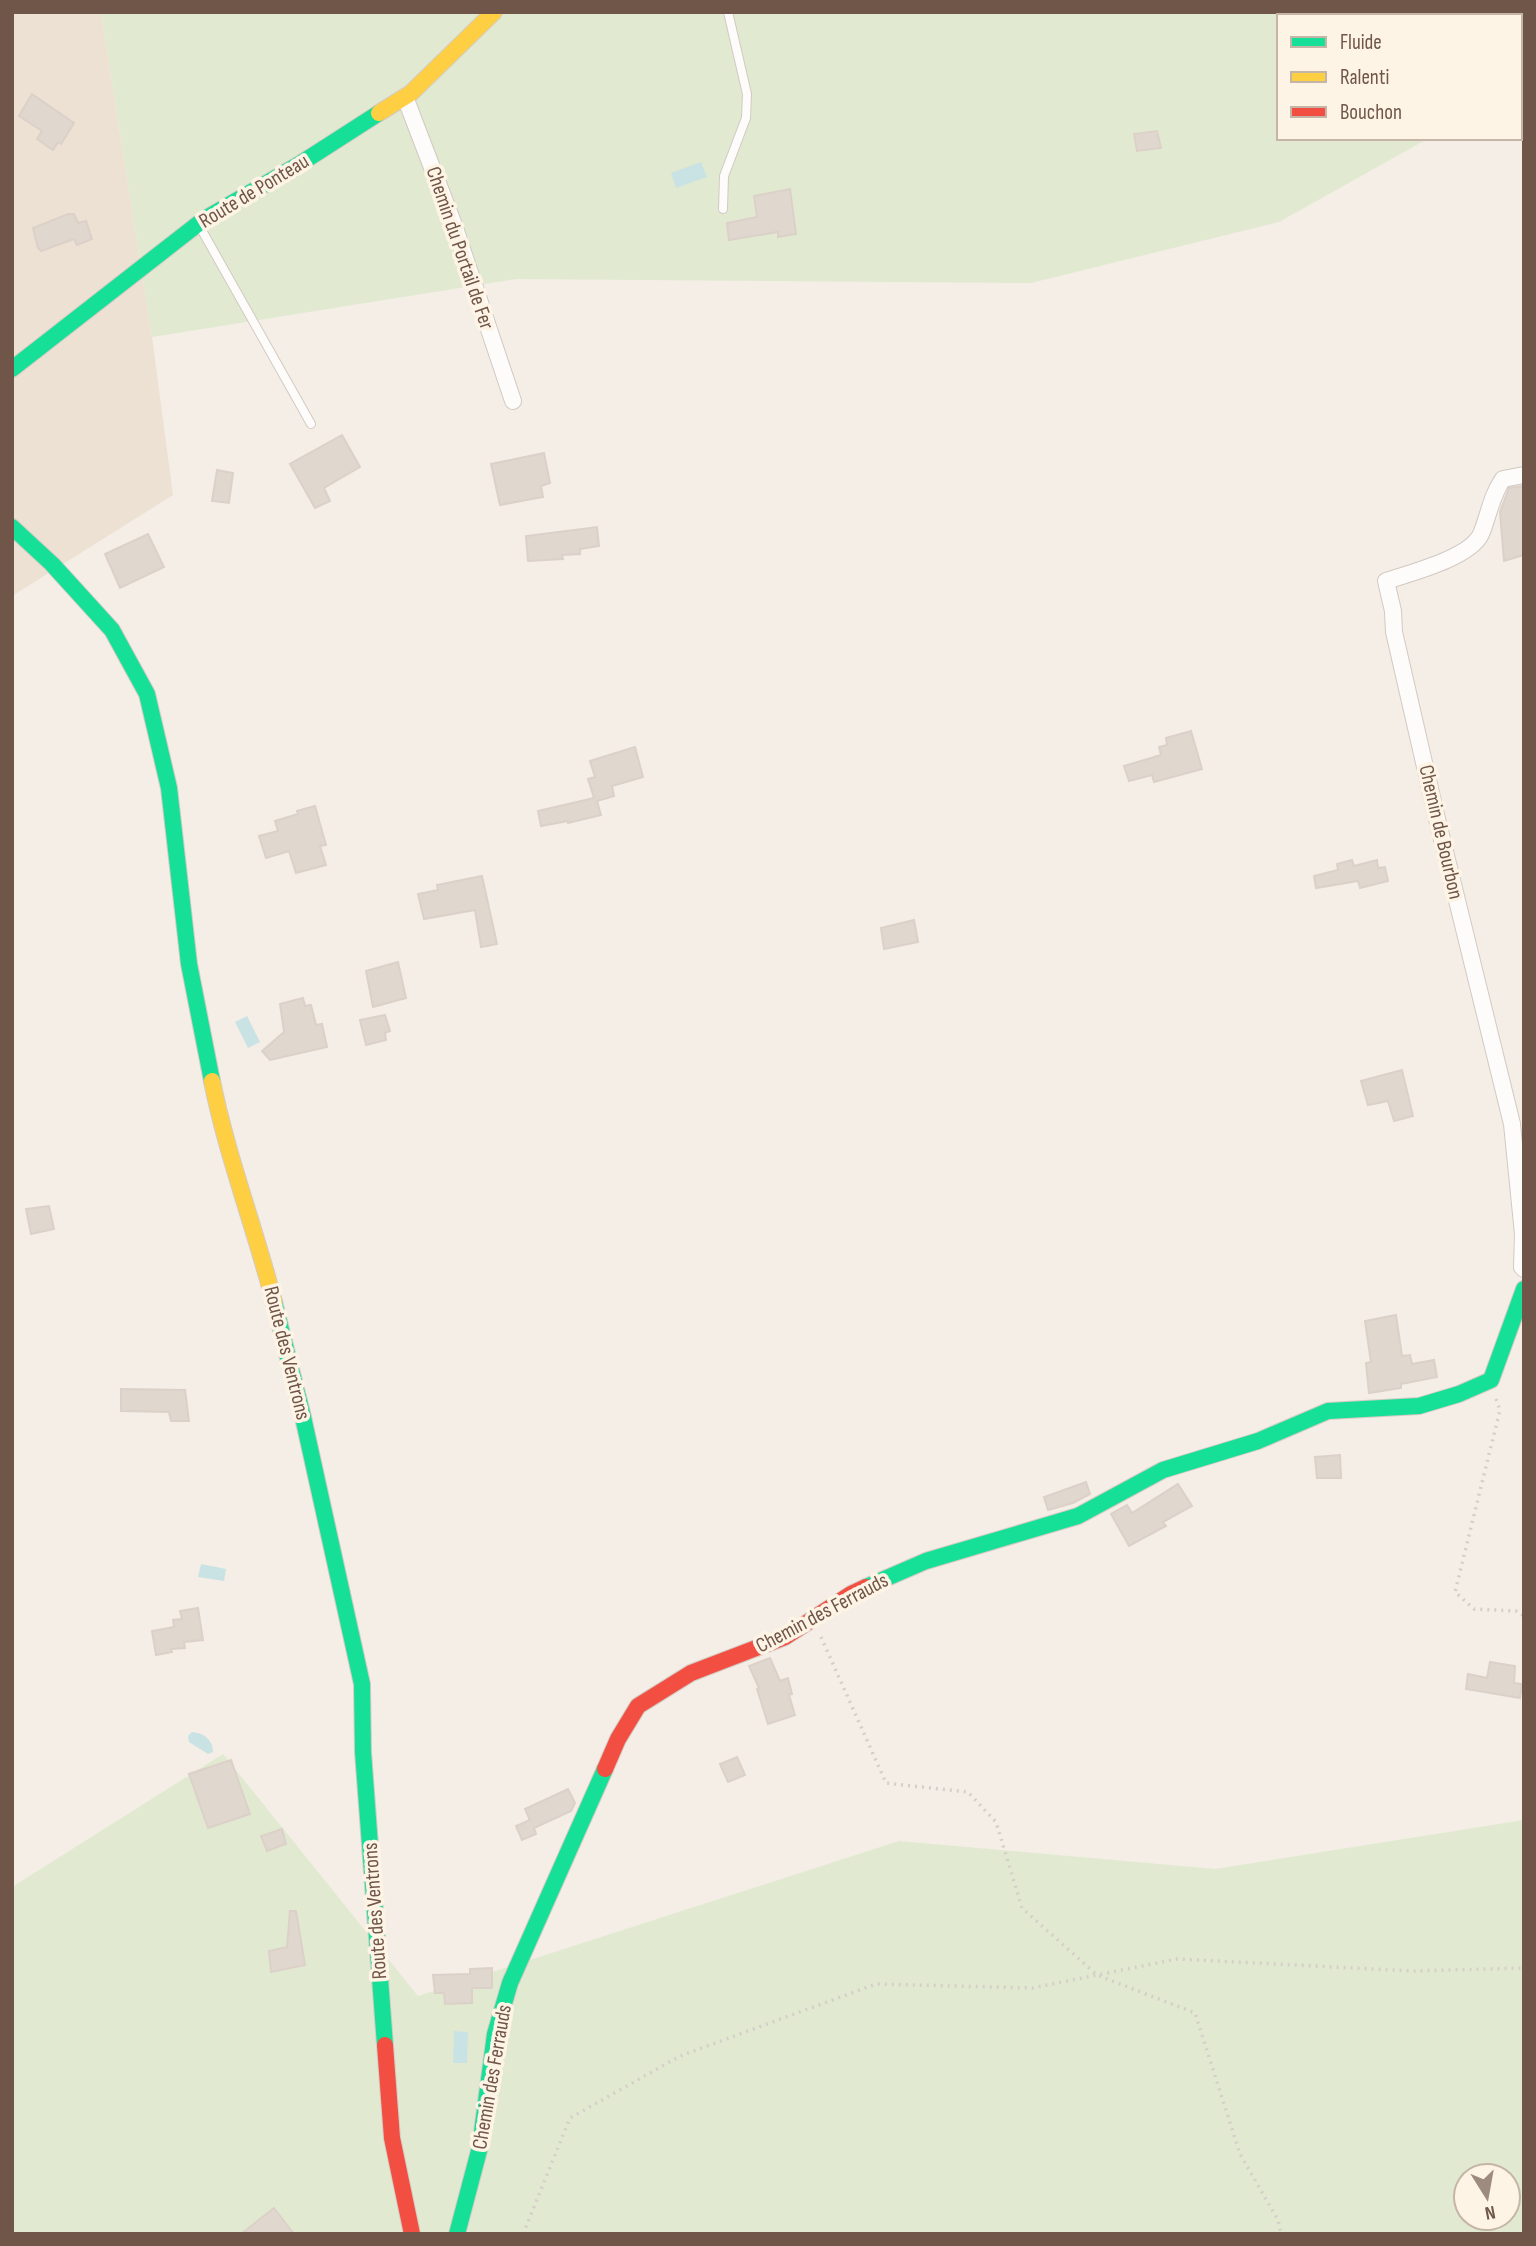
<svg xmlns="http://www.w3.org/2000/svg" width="1536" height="2246" font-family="'Sofia Sans Condensed',sans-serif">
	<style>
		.residential { fill: #ede1d3 }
		.green { fill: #e1ead1; fill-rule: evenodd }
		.water { fill: #c9e2e3 }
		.building { fill: #e0d7ce; stroke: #dcd1c9; stroke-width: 2 }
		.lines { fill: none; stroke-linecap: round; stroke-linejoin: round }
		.lane-casing { stroke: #d2c9c2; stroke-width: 10 }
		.street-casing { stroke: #d2c9c2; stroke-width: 18 }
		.fast-casing { stroke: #d4cbc3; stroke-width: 18 }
		.slow-casing { stroke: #d4cbc3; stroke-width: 18 }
		.jam-casing { stroke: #d4cbc3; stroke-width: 18 }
		.path { stroke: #d5cec9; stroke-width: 3.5; stroke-dasharray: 2 5; stroke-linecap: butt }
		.lane { stroke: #fdfcfb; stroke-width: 8 }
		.street { stroke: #fdfcfb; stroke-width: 16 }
		.fast { stroke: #16e098; stroke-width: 16 }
		.slow { stroke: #ffcf43; stroke-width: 16 }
		.jam { stroke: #f24e42; stroke-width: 16 }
		.labels { text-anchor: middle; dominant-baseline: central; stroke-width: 7; stroke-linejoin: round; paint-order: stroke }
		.street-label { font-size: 21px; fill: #6f5649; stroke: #fef4e6 }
	</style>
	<rect width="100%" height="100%" fill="#f4eee6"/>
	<path class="residential" d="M12 12H101L152 337 173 495 12 596Z"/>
	<path class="green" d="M101 12H1524V85L1520 87V16H1279V138H1429L1279 222 1031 283 516 279 152 337Z
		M223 1754 418 1996 899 1841 1215 1869 1524 1820V2234H12V1887ZM1466 2176H1508V2218H1466Z"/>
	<path class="water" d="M701 162 707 177 676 188 671 173Z
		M247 1016 260 1042 248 1048 235 1022Z
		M201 1564 226 1569 224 1581 198 1577Z
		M192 1732C204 1733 213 1740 213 1752L208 1754 189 1742 188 1736Z
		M454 2031 468 2032 467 2063H453Z"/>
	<path class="building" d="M32 94 74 123 61 144 58 142 53 150 37 139 42 131 19 116Z
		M1157 131 1161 148 1137 151 1134 134Z
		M790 189 796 234 778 237V232L729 240 727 223 757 217 754 196Z
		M68 214H74L78 223 86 221 92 239 77 245 74 239 41 251 38 248 33 228Z
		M342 435 360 467 324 488 330 501 315 508 290 464Z
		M544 453 550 483 541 486 543 497 500 505 491 464Z
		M217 470 233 473 229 503 212 501Z
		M1524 486V555L1504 561 1500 512 1509 488Z
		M597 527 599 546 580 549V554L562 555 563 559 528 561 526 536Z
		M148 534 164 567 120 588 105 554Z
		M1191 731 1202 769 1154 782 1152 775 1129 781 1124 766 1161 755 1159 747 1167 745 1166 738Z
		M635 747 643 777 612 786 614 796 597 801 601 815 568 823V821L541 826 538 811 594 798 588 779 595 777 590 761Z
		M315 806 326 845 320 846 326 865 296 873 289 851 266 858 259 836 278 831 275 821 298 814 297 811Z
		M1352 860 1354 866 1377 860 1378 868 1385 867 1388 881 1360 888 1358 881 1316 888 1314 876 1338 870 1337 864Z
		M482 876 497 944 481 947 475 910 424 919 418 894 438 890 437 885Z
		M914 920 918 942 884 949 881 928Z
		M398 962 406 998 373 1007 366 971Z
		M303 998 305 1006 311 1005 316 1025 322 1024 327 1047 270 1060 262 1051 284 1032 280 1004Z
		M385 1015 390 1031 385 1033 386 1040 366 1045 360 1020Z
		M1402 1070 1413 1116 1394 1121 1388 1101 1368 1105 1361 1081Z
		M49 1206 54 1229 31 1234 26 1209Z
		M1396 1315 1402 1356 1410 1355 1412 1364 1434 1360 1437 1377 1401 1384V1388L1369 1393 1366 1363 1371 1362 1365 1321Z
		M121 1389 185 1390 189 1421H171L169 1412 121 1411Z
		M1340 1455 1341 1478H1317L1315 1457Z
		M1086 1482 1090 1494 1073 1503 1048 1510 1044 1497Z
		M1178 1484 1192 1506 1163 1522 1166 1526 1129 1546 1111 1514 1127 1505 1132 1513Z
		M198 1608 203 1640 184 1642 185 1648 171 1649 172 1652 156 1655 152 1631 174 1627 173 1620 182 1619 180 1611Z
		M770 1658 780 1681 788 1678 792 1694 789 1695 795 1715 768 1724 757 1689 759 1688 749 1666Z
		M1490 1662 1515 1666 1514 1683 1522 1684 1520 1698 1466 1689 1468 1674 1487 1678Z
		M737 1757 745 1775 728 1782 720 1764Z
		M231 1760 250 1814 208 1828 189 1774Z
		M568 1789 575 1803 571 1811 534 1828 536 1834 522 1840 516 1826 530 1820 525 1809Z
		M282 1829 286 1844 267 1851 261 1836Z
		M290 1911H296L305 1965 271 1972 269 1951 287 1947Z
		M492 1968V1988H472V2003L445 2004 444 1993H435L433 1975 470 1974V1969Z
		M274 2208 294 2234H241Z"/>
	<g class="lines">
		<g class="lane-casing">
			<path id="lane" d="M723 209 724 176 746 118 747 94 728 12
				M200 227 311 424"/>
		</g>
		<g class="street-casing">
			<path id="street" d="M1500 12 1501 16
				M1520 83 1524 97
				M405 97 454 225 513 401
				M1524 475 1503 479C1491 496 1489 515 1481 534 1470 558 1410 573 1386 581L1393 611 1394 632 1437 819 1512 1124 1523 1234 1522 1267 1524 1269"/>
		</g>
		<g class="fast-casing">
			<path id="fast" d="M12 369 203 220 298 165 379 113
				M12 527 52 564 112 630 147 694 169 788 189 964 212 1081
				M274 1302 303 1417 362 1684 363 1752 385 2045
				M866 1587 926 1561 1078 1516 1163 1470 1258 1441 1328 1411 1419 1406 1459 1394 1491 1380 1524 1289
				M457 2234 480 2147 495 2034 510 1983 605 1769"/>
		</g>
		<g class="slow-casing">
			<path id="slow" d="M379 113 411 93 494 12
				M212 1081C227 1156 255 1228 274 1302"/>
		</g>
		<g class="jam-casing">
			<path id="jam" d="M605 1769 618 1739 638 1706 691 1673 785 1637 851 1594 866 1587
				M385 2045 392 2138 412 2234"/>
		</g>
		<path class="path" d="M1496 1399 1500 1410 1455 1592 1474 1609 1516 1611 1524 1616
			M821 1637 886 1783 968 1792 996 1822 1022 1908 1097 1975 1195 2013 1240 2154 1278 2220 1281 2234
			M523 2234 570 2118 680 2056 876 1984 1032 1988 1177 1959 1412 1971 1524 1968"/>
		<use href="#lane" class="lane"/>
		<use href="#street" class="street"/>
		<use href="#fast" class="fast"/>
		<use href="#slow" class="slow"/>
		<use href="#jam" class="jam"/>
	</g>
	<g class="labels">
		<g class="street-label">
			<text transform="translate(254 191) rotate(-31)">Route de Ponteau</text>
			<text transform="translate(460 248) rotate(71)">Chemin du Portail de Fer</text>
			<text transform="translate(1441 832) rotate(77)">Chemin de Bourbon</text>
			<text transform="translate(287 1353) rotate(76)">Route des Ventrons</text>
			<text transform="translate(822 1613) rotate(-28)">Chemin des Ferrauds</text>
			<text transform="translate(375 1911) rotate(-94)">Route des Ventrons</text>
			<text transform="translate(492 2077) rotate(-80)">Chemin des Ferrauds</text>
		</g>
	</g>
	<rect width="1536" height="2246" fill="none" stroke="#6f5649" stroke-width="28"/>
	<rect x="1277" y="14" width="245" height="126" fill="#fef4e6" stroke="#c5b5a7" stroke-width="2"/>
	<rect x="1291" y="37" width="35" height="10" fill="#16e098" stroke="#c5b5a7" stroke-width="2"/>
	<text x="1340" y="49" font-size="21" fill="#6f5649">Fluide</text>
	<rect x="1291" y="72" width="35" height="10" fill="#ffcf43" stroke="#c5b5a7" stroke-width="2"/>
	<text x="1340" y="84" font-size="21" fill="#6f5649">Ralenti</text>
	<rect x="1291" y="107" width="35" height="10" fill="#f24e42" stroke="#c5b5a7" stroke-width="2"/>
	<text x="1340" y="119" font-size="21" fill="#6f5649">Bouchon</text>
	<g transform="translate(1487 2197) rotate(169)"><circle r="33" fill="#fef4e6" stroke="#c5b5a7" stroke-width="2"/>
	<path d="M0-5L12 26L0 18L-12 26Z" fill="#9e8b80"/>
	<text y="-10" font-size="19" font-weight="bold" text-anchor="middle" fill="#6f5649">N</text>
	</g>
</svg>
